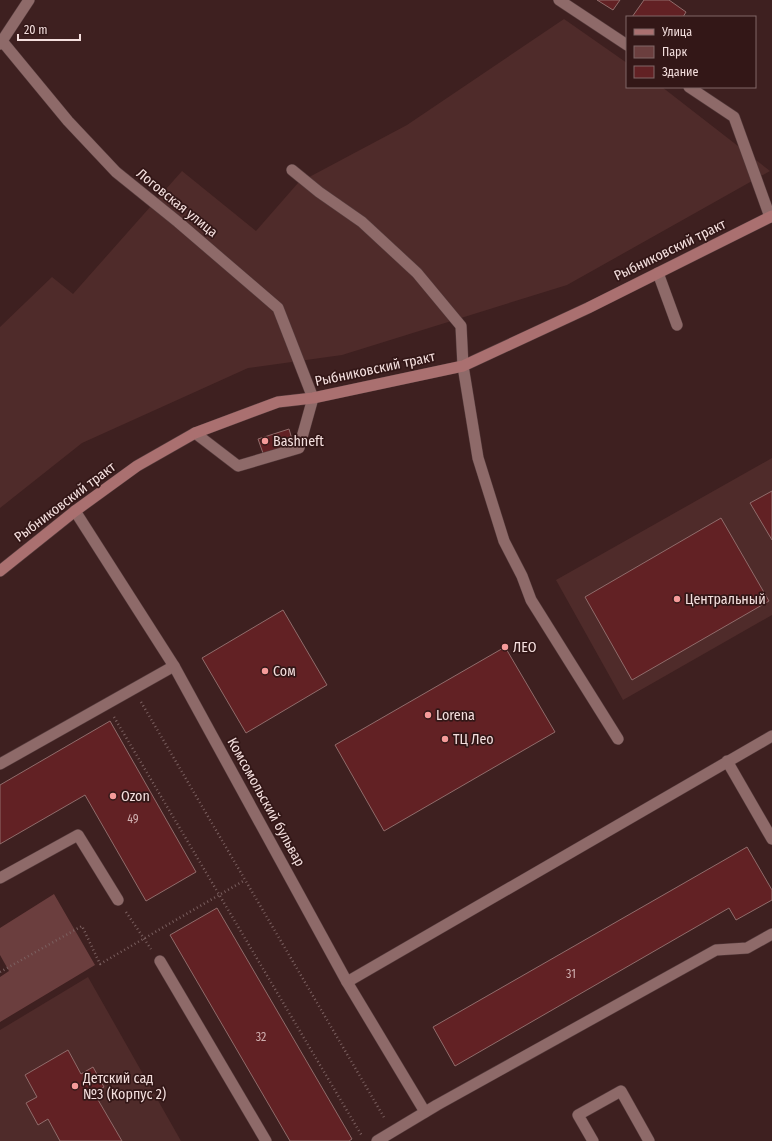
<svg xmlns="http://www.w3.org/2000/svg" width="772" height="1141" font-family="'Fira Sans Condensed',sans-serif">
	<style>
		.built { fill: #4f2b2a }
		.green { fill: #6b3e3e }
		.building { fill: #622124; stroke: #906c6b }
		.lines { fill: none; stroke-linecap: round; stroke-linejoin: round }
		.service-casing { stroke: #563c3d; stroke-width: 12 }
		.minor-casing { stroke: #563c3d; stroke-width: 12 }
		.secondary-casing { stroke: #563c3d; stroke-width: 12 }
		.path { stroke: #7b6060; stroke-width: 2.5; stroke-dasharray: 1 3; stroke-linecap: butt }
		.service { stroke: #8e6a69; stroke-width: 11 }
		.minor { stroke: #8e6a69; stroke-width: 11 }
		.secondary { stroke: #aa7070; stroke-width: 11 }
		.poi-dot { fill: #f59b9a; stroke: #331717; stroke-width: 1.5 }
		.labels { text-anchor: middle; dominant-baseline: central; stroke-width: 3.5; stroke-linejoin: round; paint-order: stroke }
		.number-label { font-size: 12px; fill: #d0b0b0 }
		.street-label { font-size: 14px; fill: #f4dfde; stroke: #331717 }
		.poi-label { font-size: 14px; fill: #f4dfde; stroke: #331717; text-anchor: start }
	</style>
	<rect width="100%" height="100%" fill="#3e2020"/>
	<path class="built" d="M564 19 627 63V87H662L770 171 567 285 342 355 248 368 82 443 0 508V327L52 277 73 294 182 171 256 231 298 183 407 125Z
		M772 458V615L623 700 556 580Z
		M88 977 181 1141H0V1030Z"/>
	<path class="green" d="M54 894 95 965 0 1022V977L9 971 0 955V928Z"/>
	<path class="building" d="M597 0H620L613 10Z
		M644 0H669L686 12 683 17H632Z
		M289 429 294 446 264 456 258 439Z
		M772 491V540L750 503Z
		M721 518 769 601 632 680 585 597Z
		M283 610 327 685 246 733 202 658Z
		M505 647 555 732 384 831 335 745Z
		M110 721 196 872 146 901 85 795 0 844V785Z
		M747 847 772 890V900L736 920 729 908 455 1066 433 1027Z
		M217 908 352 1139 349 1141H290L170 935Z
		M68 1050 81 1074 93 1067 104 1087 94 1093 122 1141H60L48 1119 38 1125 26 1103 37 1097 25 1075Z"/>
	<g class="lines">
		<g class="service-casing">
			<path id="service" d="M292 170 319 192 362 222 417 273 461 326 463 366 478 458 504 541 522 576 531 600 618 739
				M658 273 677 325
				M195 433 238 466 299 448 313 398
				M727 761 772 839
				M0 764 174 666
				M0 878 78 835 118 900
				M160 961 266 1141
				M347 982 772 736
				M377 1141 437 1105 716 950 747 948 772 934
				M593 1141 578 1115 621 1091 649 1141"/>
		</g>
		<g class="minor-casing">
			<path id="minor" d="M559 0 627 45
				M2 41 68 121 116 172 178 222 278 308 313 398
				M0 44 29 0
				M689 87 734 117 770 217
				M75 511 174 666 347 982 425 1112"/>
		</g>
		<g class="secondary-casing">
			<path id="secondary" d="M0 571 75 511 137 466 195 433 278 402 313 398 463 366 588 308 772 216"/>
		</g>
		<path class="path" d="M141 702 385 1119
			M114 717 362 1136
			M126 912 151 949
			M0 972 82 926 100 964 245 880"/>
		<use href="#service" class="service"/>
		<use href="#minor" class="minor"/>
		<use href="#secondary" class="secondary"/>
	</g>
	<g class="poi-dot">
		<circle cx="265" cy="441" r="4"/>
		<circle cx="677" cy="599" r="4"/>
		<circle cx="505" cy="647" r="4"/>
		<circle cx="265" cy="671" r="4"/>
		<circle cx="428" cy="715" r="4"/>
		<circle cx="445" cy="739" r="4"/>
		<circle cx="113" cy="796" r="4"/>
		<circle cx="75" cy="1086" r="4"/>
	</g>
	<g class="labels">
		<g class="number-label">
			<text x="133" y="819">49</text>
			<text x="571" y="974">31</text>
			<text x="261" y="1037">32</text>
		</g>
		<g class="street-label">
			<text transform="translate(177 203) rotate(39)">Логовская улица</text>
			<text transform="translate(670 250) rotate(-26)">Рыбниковский тракт</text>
			<text transform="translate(375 369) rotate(-12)">Рыбниковский тракт</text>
			<text transform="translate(65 502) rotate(-37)">Рыбниковский тракт</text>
			<text transform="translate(266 802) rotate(61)">Комсомольский бульвар</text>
		</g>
		<g class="poi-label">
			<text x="273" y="441">Bashneft</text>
			<text x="685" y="599">Центральный</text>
			<text x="513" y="647">ЛЕО</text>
			<text x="273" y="671">Сом</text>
			<text x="436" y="715">Lorena</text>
			<text x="453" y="739">ТЦ Лео</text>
			<text x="121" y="796">Ozon</text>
			<text x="83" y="1078">Детский сад<tspan x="83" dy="16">№3 (Корпус 2)</tspan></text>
		</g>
	</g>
	<rect x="626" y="16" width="130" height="72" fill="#331717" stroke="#806767"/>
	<rect x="634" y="29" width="20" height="6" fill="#aa7070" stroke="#806767"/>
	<text x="662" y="36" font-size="12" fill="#f4dfde">Улица</text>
	<rect x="634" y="46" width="20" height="12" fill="#6b3e3e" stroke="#806767"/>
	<text x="662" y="56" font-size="12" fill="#f4dfde">Парк</text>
	<rect x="634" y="66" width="20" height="12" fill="#622124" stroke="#806767"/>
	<text x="662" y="76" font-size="12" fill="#f4dfde">Здание</text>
	<path d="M18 34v6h62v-6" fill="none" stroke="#f4dfde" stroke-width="2"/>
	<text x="24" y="34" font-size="12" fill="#f4dfde" stroke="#331717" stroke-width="3" paint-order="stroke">20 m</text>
</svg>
